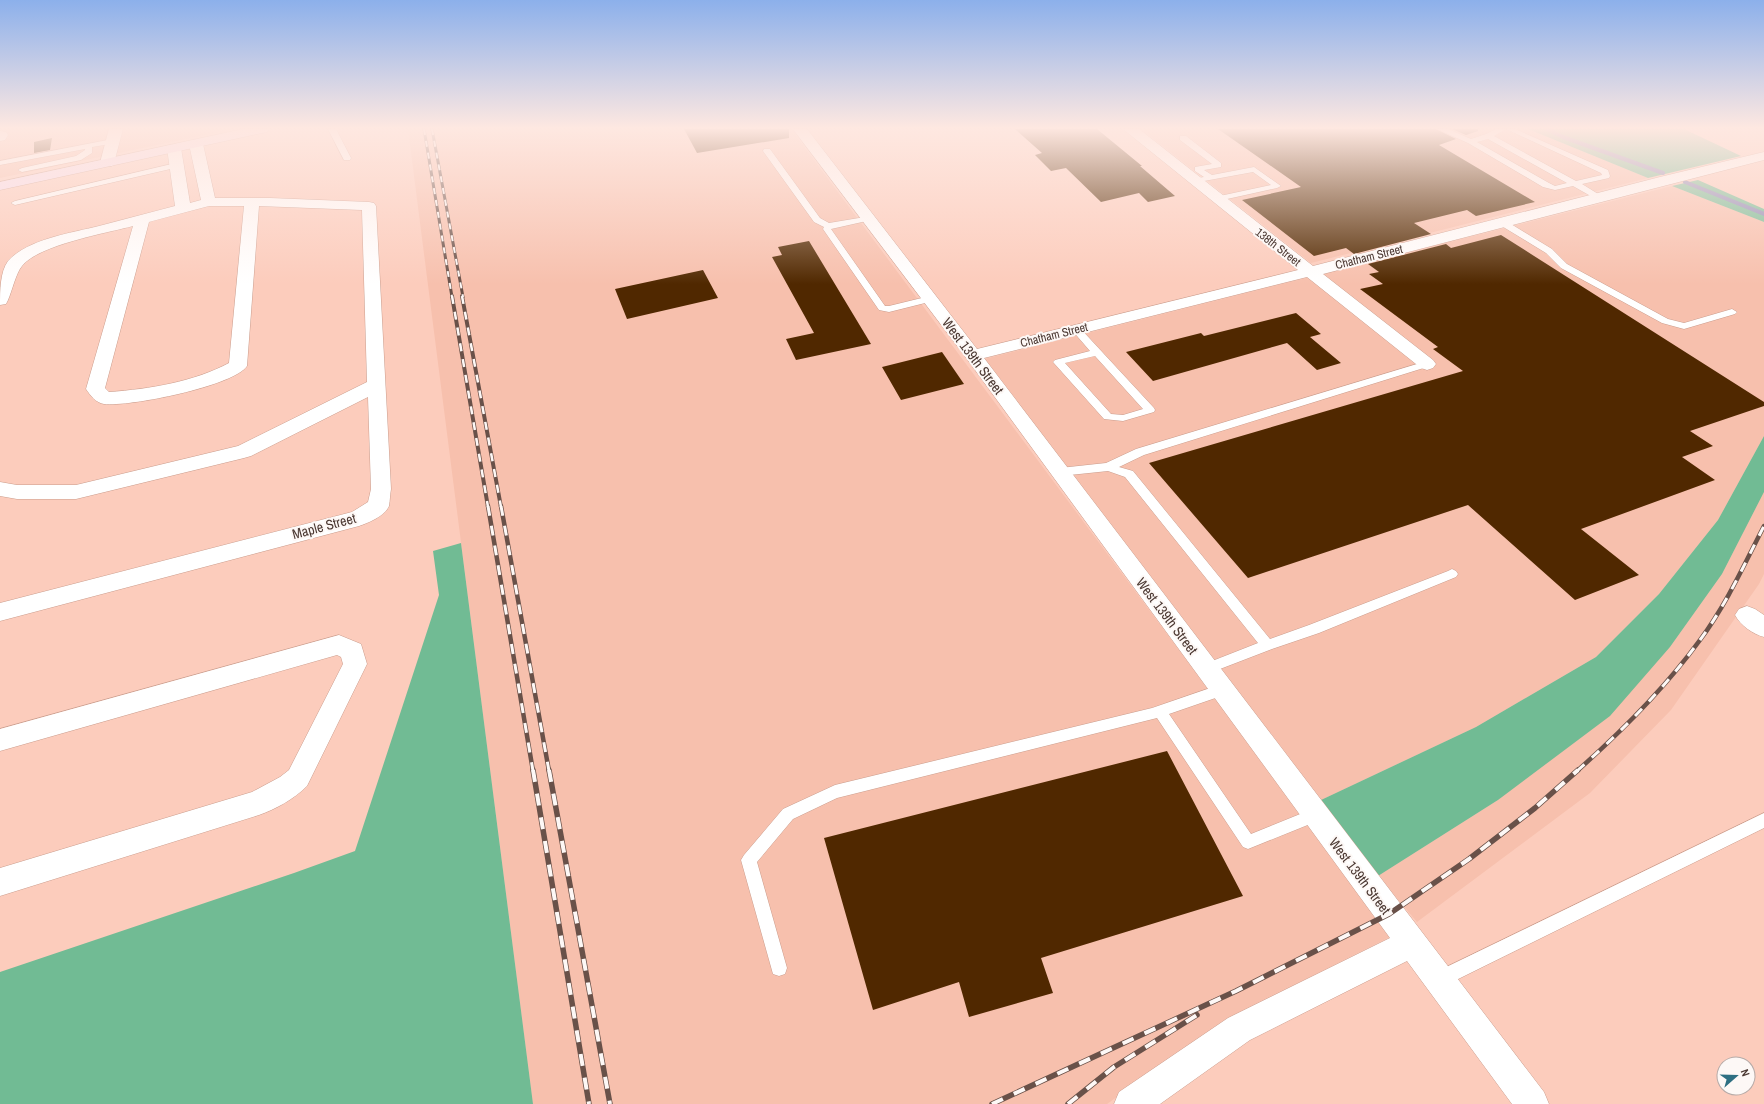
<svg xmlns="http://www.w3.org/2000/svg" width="1764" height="1104" font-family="'Archivo Narrow',sans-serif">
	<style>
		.built { fill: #f7c0ad }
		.green { fill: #71bb94 }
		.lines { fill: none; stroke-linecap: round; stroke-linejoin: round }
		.stream { stroke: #8988b6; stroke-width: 4 }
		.building { fill: #502800 }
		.lane-casing { stroke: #ca9d8d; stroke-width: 1 }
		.street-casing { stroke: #ca9d8d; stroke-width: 1 }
		.secondary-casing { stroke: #ca9d8d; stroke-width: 1 }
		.lane { fill: #fff; fill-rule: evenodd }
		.street { fill: #fff; fill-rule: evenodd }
		.secondary { fill: #f8def0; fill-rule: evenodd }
		.rail-far3-casing { stroke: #695149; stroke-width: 3 }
		.rail-far2-casing { stroke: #695149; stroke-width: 4 }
		.rail-far1-casing { stroke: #695149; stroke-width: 4.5 }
		.rail-casing { stroke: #695149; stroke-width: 5.5 }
		.rail-far3 { stroke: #fdf8f6; stroke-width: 2; stroke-dasharray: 6; stroke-linecap: butt }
		.rail-far2 { stroke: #fdf8f6; stroke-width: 2.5; stroke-dasharray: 8; stroke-linecap: butt }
		.rail-far1 { stroke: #fdf8f6; stroke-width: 3; stroke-dasharray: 10; stroke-linecap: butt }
		.rail { stroke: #fdf8f6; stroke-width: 4; stroke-dasharray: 12; stroke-linecap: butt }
		.labels { text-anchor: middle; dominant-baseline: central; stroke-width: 4; stroke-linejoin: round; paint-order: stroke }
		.far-street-label { font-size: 12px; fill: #4b3832; stroke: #fdf8f6 }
		.street-label { font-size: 14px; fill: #4b3832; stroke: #fdf8f6 }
	</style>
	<rect width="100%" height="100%" fill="#fcccbc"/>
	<path class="built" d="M0 129H233L0 178Z
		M408 129H791L1392 936 1223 1021 1107 1104H533Z
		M1141 129H1528L1648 178 1311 263Z
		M1672 186 1764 222V436L1718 520 1659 594 1596 657 1476 727 1321 800 984 359Z
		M1764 492V574L1759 584 1671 710 1590 793 1417 922 1378 876 1498 800 1670 647 1722 574Z"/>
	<path class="green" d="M1528 129H1684L1741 156 1648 178Z
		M1698 180 1764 209V222L1672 186Z
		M1764 436V492L1722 574 1670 647 1610 716 1498 800 1378 876 1321 800 1476 727 1596 657 1659 594 1718 520Z
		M461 543 533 1104H0V972L294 873 355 851 439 595 433 551Z"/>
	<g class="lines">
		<path class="stream" d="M1547 129 1563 137 1663 173
			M1685 182 1764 214"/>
	</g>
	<path class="building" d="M684 129H789V138L697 153Z
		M1015 129H1097L1142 166H1140L1175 196 1148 202 1139 193 1101 202 1066 168 1051 171 1035 155 1042 153Z
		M1218 129H1436L1456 139 1439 145 1535 202 1476 216 1467 210 1414 223 1431 234 1354 254 1346 248 1314 256 1242 200 1301 187Z
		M1452 129H1478V131L1466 135Z
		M52 138 50 150 34 153V142Z
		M1501 235 1764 402V406L1690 431 1713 446 1682 457 1715 480 1581 529 1639 575 1575 600 1468 505 1248 578 1149 463 1463 371 1433 349 1438 347 1360 289 1383 284 1369 274 1379 272 1368 264 1446 244 1451 248Z
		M809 241 871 344 796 360 786 339 814 333 772 257 782 255 778 247Z
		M703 270 718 298 627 319 615 289Z
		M1296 313 1321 334 1310 337 1341 363 1317 370 1287 343 1153 381 1126 352 1201 333 1204 336Z
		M942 352 964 384 901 400 882 367Z
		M1167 751 1243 896 1041 958 1053 993 969 1017 959 982 873 1010 824 838Z"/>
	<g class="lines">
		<g class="lane-casing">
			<path id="lane" d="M328 129H336L351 158 350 160H344Z
				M1437 129H1448L1471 139 1486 134 1496 129H1515L1608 170 1610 176 1609 178 1582 184 1603 197 1602 199H1596L1573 186 1555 190 1543 187 1468 143ZM1506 129 1601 173 1602 175 1576 181 1494 136ZM1488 139 1567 183 1555 186 1549 183 1477 142Z
				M1180 136H1186L1221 163V167L1204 170 1212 175 1254 167 1281 186 1277 188 1218 201H1215V197L1271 185 1253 172 1193 183V179L1204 177 1195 171V167L1212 164 1180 140Z
				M113 139 117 141 116 143 92 147V153L81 160 22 172 18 170 22 168 76 156 85 150V149L0 165V161Z
				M764 149H770L820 218 829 223 871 216V220L831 229 885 306H889L930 296 935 299 933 301 889 312 879 310 823 229 824 227 814 222 763 151Z
				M176 163 180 165 179 167 15 205 11 203 15 201Z
				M1500 221H1506L1552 249 1567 264 1668 319 1684 323 1732 309 1737 312 1735 314 1684 329 1662 323 1561 268 1546 253 1500 225Z
				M1076 326 1079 327 1154 408 1155 410 1154 412 1123 421 1104 419 1053 362 1055 360 1090 351 1071 329ZM1095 356 1143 409 1123 415 1111 414 1065 363Z
				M1427 361 1430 362 1432 364 1430 366 1144 455 1119 467 1133 471 1270 639 1309 625 1448 571 1452 569 1456 571 1458 574 1456 577 1319 633 1272 649 1207 674 1202 673 1200 669 1202 665 1258 643 1125 477 1108 471 1060 476 1056 475 1054 472 1056 469 1060 468 1106 463 1136 449Z
				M1222 684 1227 686 1229 690 1227 694 1169 714 1251 834 1315 808 1320 810 1322 815 1320 820 1248 849 1243 847 1157 718 837 798 793 819 757 862 787 968 785 974 779 976 773 974 741 860 744 855 783 809 835 785 1152 708Z
				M1764 813V828L1444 986 1438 988 1432 986 1430 980 1432 974Z"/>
		</g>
		<g class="street-casing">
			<path id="street" d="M109 129H123L114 163 112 166H102L100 163Z
				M793 129H807L977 349 1298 270 1123 129H1139L1313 266 1660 177 1764 152V160L1323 274 1433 360 1436 364 1433 368 1427 370 1421 368 1307 277 984 358 1544 1092 1549 1104H1512L1407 961 1250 1040 1160 1104H1114L1119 1092 1228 1018 1390 938 967 359Z
				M0 131 6 132 8 135 5 140 0 141Z
				M196 140 201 141 203 144 215 198H270L369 202 374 203 376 206 391 489C390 494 390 500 389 506 385 516 368 523 359 526L0 621V603L352 512 368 502 371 489 368 397 251 456 244 458 76 499H17L0 496V482L17 485H76L238 446 367 382 362 210 259 206 247 366C234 386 129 407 104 404 96 403 90 395 86 389L133 226C107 233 38 245 22 266 16 273 12 291 8 300L6 304 0 305C0 291 0 272 8 261 28 239 71 233 99 226 125 219 149 213 175 206L167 148 169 145H179L181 148 190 203 201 200 189 144 191 141ZM209 206H244L229 363C193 382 150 389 109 392L105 388 149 222Z
				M1747 606 1755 609 1764 615V637C1753 634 1741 626 1735 615L1739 609Z
				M339 635 361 644 367 664 307 786C294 799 276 809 259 815L0 896V868L252 792 280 777 289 770 343 664 341 657 337 655 0 751V729Z"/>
		</g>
		<g class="secondary-casing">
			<path id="secondary" d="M243 129H269L267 132 262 133 0 190V182Z"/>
		</g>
		<use href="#lane" class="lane"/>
		<use href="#street" class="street"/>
		<use href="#secondary" class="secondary"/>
		<g class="rail-far3-casing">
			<path id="rail-far3" d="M424 129 452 297
				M432 129 463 297"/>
		</g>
		<g class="rail-far2-casing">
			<path id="rail-far2" d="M452 296 488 507
				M462 296 501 507"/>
		</g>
		<g class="rail-far1-casing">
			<path id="rail-far1" d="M488 506 533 771
				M501 506 549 771
				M1577 771C1621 732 1665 688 1700 640 1726 605 1744 565 1764 526"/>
		</g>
		<g class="rail-casing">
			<path id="rail" d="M533 770 589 1104
				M549 770 610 1104
				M992 1104 1236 991 1389 914 1469 859 1535 808 1578 770
				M1068 1104 1114 1067 1197 1015"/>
		</g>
		<use href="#rail-far3" class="rail-far3"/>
		<use href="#rail-far2" class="rail-far2"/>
		<use href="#rail-far1" class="rail-far1"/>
		<use href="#rail" class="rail"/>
	</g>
	<linearGradient id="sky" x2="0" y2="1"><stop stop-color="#8cb0eb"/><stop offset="0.45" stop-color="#fee8e1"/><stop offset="1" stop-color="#fee8e1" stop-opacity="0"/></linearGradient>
	<rect width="1764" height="284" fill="url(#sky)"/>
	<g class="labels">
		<g class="far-street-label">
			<text transform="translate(1278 247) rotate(38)">138th Street</text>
			<text transform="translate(1369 257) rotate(-14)">Chatham Street</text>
			<text transform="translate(1054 335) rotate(-14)">Chatham Street</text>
		</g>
		<g class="street-label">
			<text transform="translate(973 356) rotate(53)">West 139th Street</text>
			<text transform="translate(324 526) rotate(-15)">Maple Street</text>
			<text transform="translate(1167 616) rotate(53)">West 139th Street</text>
			<text transform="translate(1360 876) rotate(53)">West 139th Street</text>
		</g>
	</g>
	<g transform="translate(1736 1076) rotate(70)"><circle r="19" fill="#fdf8f6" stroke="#b6aba8"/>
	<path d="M0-3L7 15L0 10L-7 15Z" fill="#2e6f82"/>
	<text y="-6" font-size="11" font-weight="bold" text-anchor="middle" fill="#4b3832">N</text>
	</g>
</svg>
